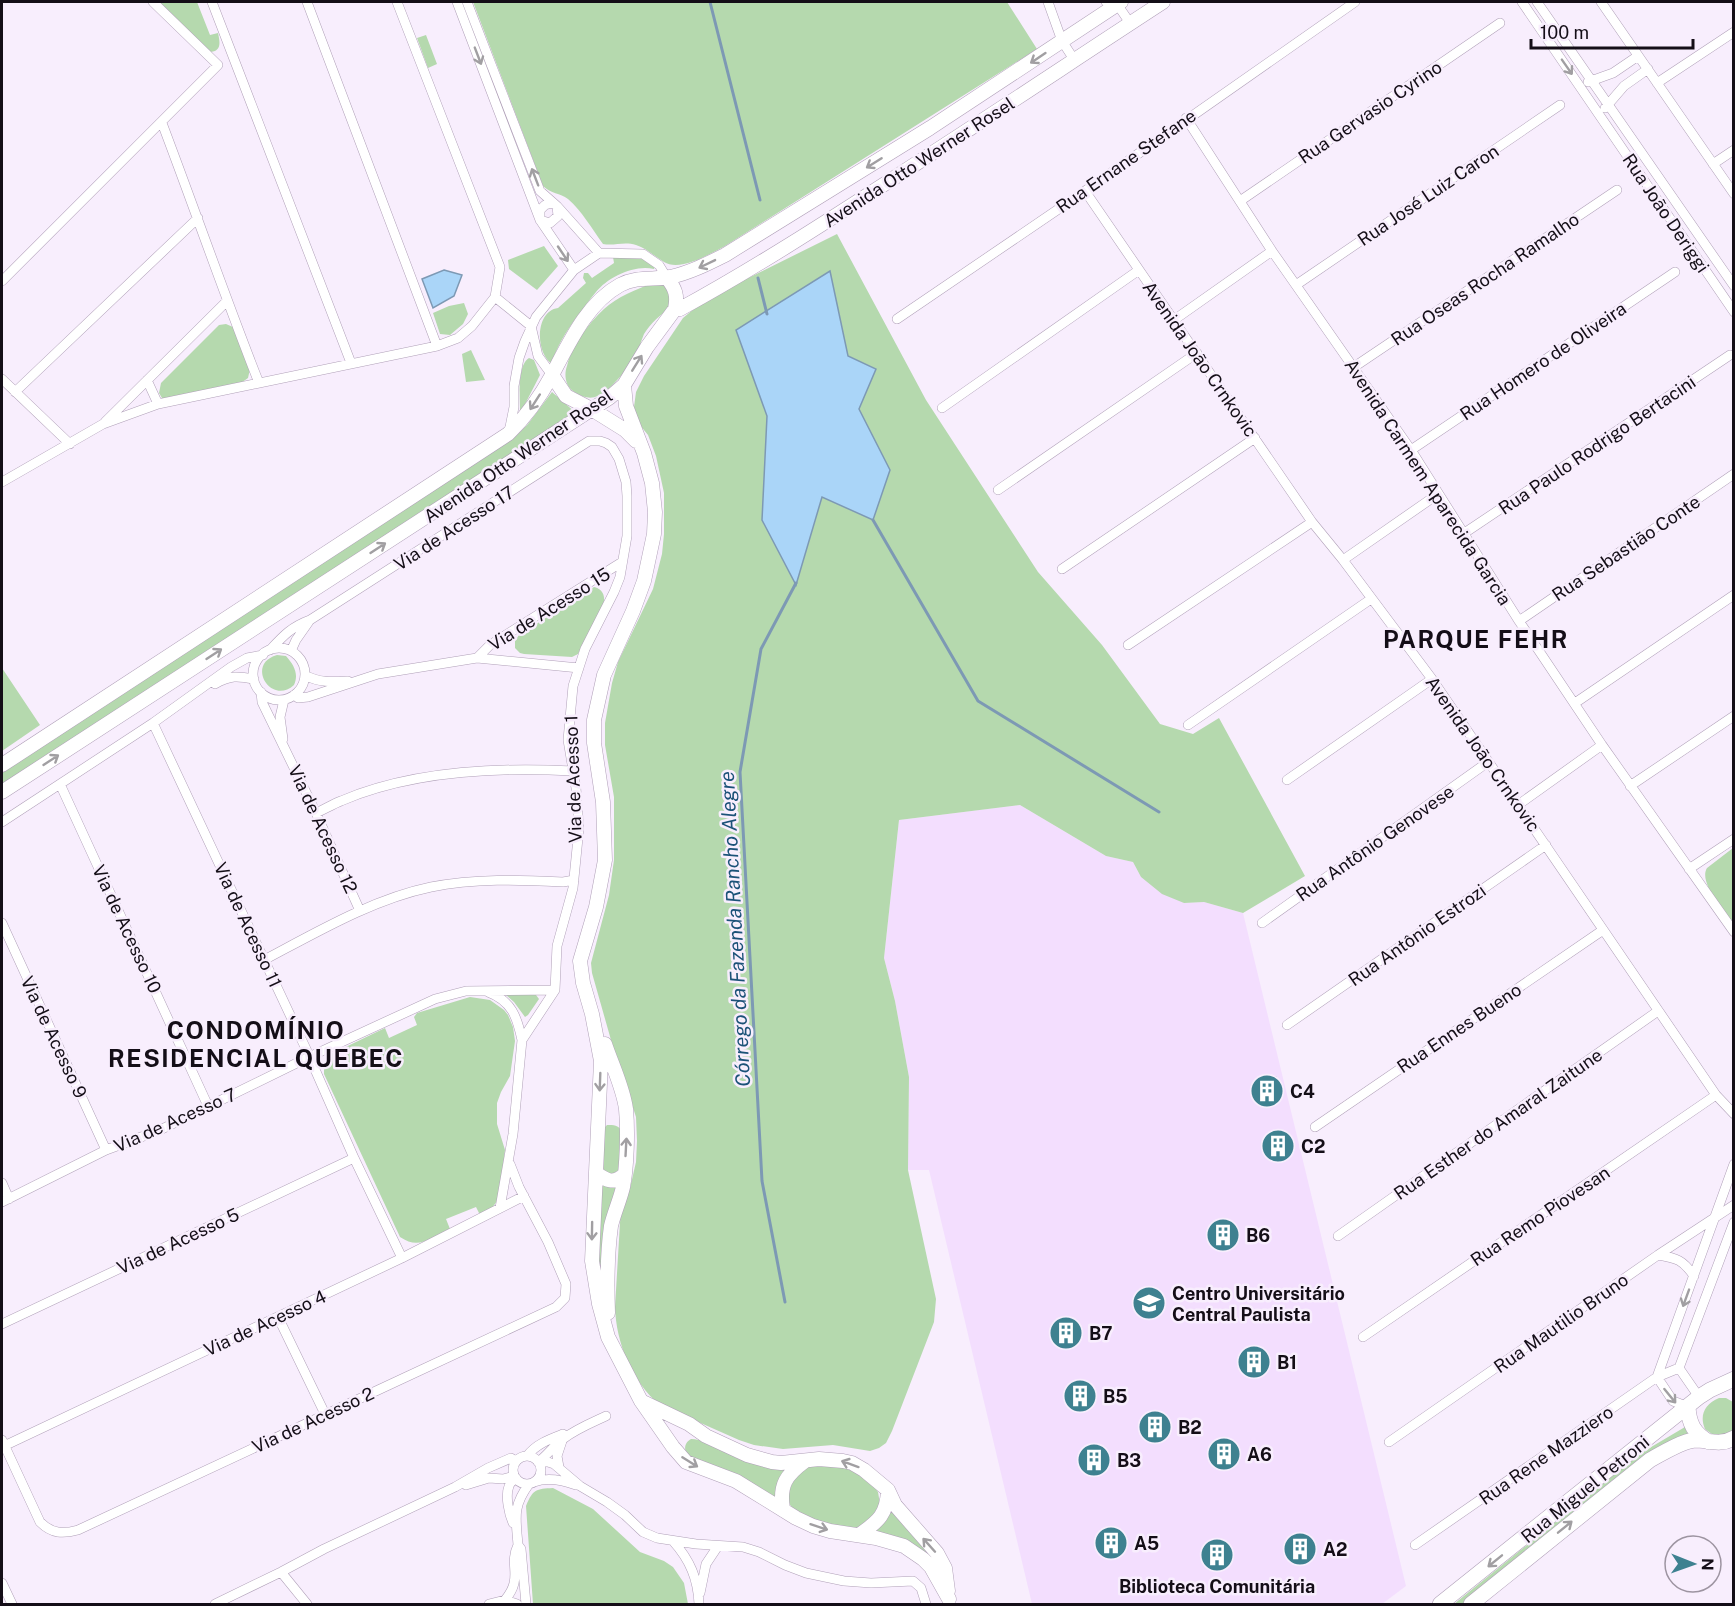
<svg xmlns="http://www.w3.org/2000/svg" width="1735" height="1606" font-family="'Public Sans',sans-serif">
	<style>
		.built { fill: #f3defe }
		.green { fill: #b5d9ae }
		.water { fill: #aad5f8; stroke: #7d99b4; stroke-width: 1.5 }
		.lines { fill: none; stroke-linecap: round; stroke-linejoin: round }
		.stream { stroke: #7d99b4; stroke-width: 3 }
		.street-casing { stroke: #b0a0b8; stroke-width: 10 }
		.secondary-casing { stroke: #b0a0b8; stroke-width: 15 }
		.primary-casing { stroke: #b0a0b8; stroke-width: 16 }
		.street { stroke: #fff; stroke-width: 9 }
		.secondary { stroke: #fff; stroke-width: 14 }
		.primary { stroke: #fff; stroke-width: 15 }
		.oneway { stroke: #a19fa2 }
		.labels { text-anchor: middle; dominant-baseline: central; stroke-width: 5; stroke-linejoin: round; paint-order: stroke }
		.street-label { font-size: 18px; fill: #140e17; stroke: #f8eefd }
		.poi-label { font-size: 18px; font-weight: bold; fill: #140e17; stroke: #f8eefd; text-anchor: start }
		.water-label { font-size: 20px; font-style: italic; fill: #1b5278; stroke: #f8eefd }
		.district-label { font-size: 24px; font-weight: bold; letter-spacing: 1.5px; fill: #140e17; stroke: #f8eefd }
	</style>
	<rect width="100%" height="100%" fill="#f8eefd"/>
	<path class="built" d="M1020 805 1106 856 1133 862 1141 877 1184 903 1204 902 1243 913 1406 1586 1382 1604H1032L929 1170H908L909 1077 895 1001 884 958 899 820Z"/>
	<path class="green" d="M158 2H197L210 35 218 33C220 42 222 52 209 52Z
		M473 2H1007L1037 49 725 246C710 254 680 272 664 262 654 256 646 248 636 245 624 241 615 246 603 244 592 229 582 211 568 199 560 193 551 194 543 186Z
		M426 35 437 64 428 68 417 38Z
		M837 234 926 400 1038 572 1102 645 1160 724 1193 734 1219 718 1305 876 1243 913 1204 902 1184 903 1162 894 1141 877 1133 862 1106 856 1020 805 899 820 884 958 895 1001 909 1077 908 1170 936 1299 934 1322 892 1431 886 1443 879 1448 870 1451 833 1445 783 1449 754 1445 739 1440 660 1405C632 1382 616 1343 615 1307L621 1206 630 1188 636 1162 637 1141 636 1117 611 1040 592 973 591 963 609 895 614 860V797L605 745V723L612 683 618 662 653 589 662 554 664 534V493L656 456 648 435 639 424 636 415 634 407 636 392 644 376 683 318 706 299Z
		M544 246 558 266 537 290 509 269 508 260Z
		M641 255 655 267 654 269C635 264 608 277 596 292 589 300 583 310 576 318 566 332 556 347 552 364 535 353 535 311 558 308L586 283 583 278 584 273H588L592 278 614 263 613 257Z
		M653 283 668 285 671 289 670 308C660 315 651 323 644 334 641 341 639 349 635 356 631 364 625 371 619 378 605 393 594 406 573 391 565 385 564 374 567 366 572 345 589 323 604 309 617 297 637 289 653 283Z
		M464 303 468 314 463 324 450 335 440 334 433 313 449 306Z
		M226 324 233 327 250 369 248 378 241 383 166 400 162 398 159 393 161 383 219 325Z
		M471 350 485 380 466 382 462 354Z
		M529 358 534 360 540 375 522 410H520C520 398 517 365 529 358Z
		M552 392 576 413 2 786V771L515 437 528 424Z
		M594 587C600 588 605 593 604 601 604 608 583 645 578 654L572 657 524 654 520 653 515 648V641L519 635Z
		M277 655 286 656C294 665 299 674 294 685 271 706 245 664 277 655Z
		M2 668 40 725 2 751Z
		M1733 848V924C1725 911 1698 883 1707 868Z
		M506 993 536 995 539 999 528 1015 525 1017 514 1002 506 995Z
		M470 997 490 1000 504 1010 508 1015 513 1027 515 1041 510 1076 501 1092 497 1103V1124L505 1150 500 1197 492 1208 480 1215 476 1207 446 1219 450 1229C430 1238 419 1250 400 1237L324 1074V1064L329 1055 385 1028 389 1038 417 1025 414 1017 417 1013Z
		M607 1125C614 1125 618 1125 622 1131L620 1169 612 1175 600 1171 605 1127Z
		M599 1181 618 1187 604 1293 596 1255Z
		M1719 1398H1726L1733 1402 1734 1433 1716 1437 1705 1429C1699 1415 1705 1404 1719 1398Z
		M1685 1427 1688 1435 1621 1475 1463 1604H1454L1641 1453Z
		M691 1439C711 1440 730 1455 749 1462 761 1467 774 1467 787 1468L777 1499 689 1460C685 1453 682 1444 691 1439Z
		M813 1465 845 1468 852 1470 873 1485 878 1492 880 1504 871 1521 855 1530C834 1526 795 1521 787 1499 792 1479 792 1473 813 1465Z
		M553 1488 593 1509 640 1552 664 1561 673 1567 684 1583 688 1604H533L526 1506C533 1489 536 1489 553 1488Z
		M890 1509 921 1541 940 1568 874 1532Z"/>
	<path class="water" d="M444 270 462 275 454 296 433 308 422 279Z
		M830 271 848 356 876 369 859 409 890 470 873 520 822 497 796 585 762 520 767 416 736 330Z"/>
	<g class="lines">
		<path class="stream" d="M710 2 760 200
			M758 278 767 314
			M873 520 978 701 1159 812
			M785 1302 762 1181 740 772 761 649 796 583"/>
		<g class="street-casing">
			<path id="street" d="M212 2 351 363
				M307 2 437 346
				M457 2 540 220 574 270
				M467 2 540 191 557 206 599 253
				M1048 2 1062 41 1075 61
				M1106 2 1117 4 1130 23
				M1522 2 1734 312
				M1537 2 1734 286
				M1601 2 1734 194
				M1588 82 1613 73 1638 56
				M1657 83 1734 32
				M1605 108 1624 86 1648 69
				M1186 118 1272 251 1411 450 1519 621 1602 745 1734 932
				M162 123C195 210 225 297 259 383
				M1713 164 1734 150
				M1085 191 1312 522 1343 560 1432 679 1716 1095 1734 1114
				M1240 201 1500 23
				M552 203 557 206 558 216 550 223 540 220V210L545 205Z
				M2 281 218 65 153 2
				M1296 285 1560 105
				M495 297 531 326 538 356 552 375
				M897 319 1085 191 1355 2
				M1174 320 1272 251
				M1354 367 1617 190
				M2 379 70 444
				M147 380 158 404
				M15 392 198 218
				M942 408 1139 270
				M105 422 227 301
				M509 432 514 407V386L519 358 525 341 536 317 574 270 599 253 643 254 659 265 667 278
				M1411 450 1675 272
				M2 482 103 424 158 404 437 346 458 338 472 326 495 297 500 267 397 2
				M998 490 1197 353
				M1463 534 1730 355
				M1343 560 1438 494
				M1062 569 1255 438
				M1519 621 1734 474
				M1128 645 1312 522
				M253 674a26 26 0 1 1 52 0a26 26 0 1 1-52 0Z
				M270 650C283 636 291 627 310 620L589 441H600L606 443 612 447 619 459 626 482 627 496V536L620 577 614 592 585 649 573 686 568 740 576 788 579 828 573 888 557 946 555 990 522 1040 513 1134 500 1208
				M291 651 296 640 310 620
				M477 658 490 645 622 562
				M305 675C319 683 332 682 348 681
				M215 684C230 675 238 676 254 679
				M261 692 262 702 316 813 360 911
				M294 695 298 698 308 697 378 674 477 658 579 668
				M1575 703 1734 595
				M153 723 306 1049 354 1158 402 1258
				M1188 725 1371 599
				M283 739 280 717 284 700
				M1287 780 1432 679
				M60 784 208 1106
				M1630 786 1734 716
				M1518 805 1602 745
				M316 813C325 809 333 804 341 801 411 771 498 767 573 771
				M2 822 153 723 231 667 247 658 263 655
				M1689 869 1734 839
				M2 923 106 1150
				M1262 923 1488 762
				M264 960C317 932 373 899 431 887 475 878 519 880 563 882L574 880
				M488 992C512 1001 517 1017 522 1040
				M1287 1025 1546 845
				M1315 1127 1603 930
				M2 1183 9 1199
				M2 1202 106 1150 160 1130 309 1057 435 999 466 991 555 990
				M1338 1236 1658 1011
				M1658 1255C1677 1258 1683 1260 1694 1276
				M278 1317 325 1414
				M2 1324 354 1158
				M1363 1337 1716 1095
				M1679 1368 1734 1222
				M1679 1368 1699 1397
				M1688 1407 1673 1401 1657 1377 1734 1164
				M2 1440 40 1522C52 1534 63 1534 78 1530L556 1307 565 1298 566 1284 548 1242 519 1187 510 1164
				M1389 1442 1658 1255 1734 1205
				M4 1446 402 1258 524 1196
				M527 1456C536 1444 550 1439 563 1434
				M513 1470a14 14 0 1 1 28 0a14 14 0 1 1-28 0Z
				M538 1462H548L554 1464 580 1486 607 1502 625 1515 643 1532 657 1538 696 1544 743 1547 759 1552 785 1565 806 1573 844 1581 871 1583 913 1581 921 1588 926 1604
				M538 1462C548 1455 553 1446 563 1439 576 1429 591 1423 606 1416
				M559 1467 557 1456 562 1441
				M534 1482C548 1477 562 1480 576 1485
				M466 1485 489 1478 503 1479 514 1476
				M513 1523C509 1514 505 1496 509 1486 510 1482 513 1481 516 1478
				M673 1541C690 1560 698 1579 699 1604
				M1415 1545 1657 1377 1679 1368
				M281 1572 307 1604
				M2 1583 12 1604
				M700 1593 706 1564 718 1546
				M505 1600C524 1577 508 1566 518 1545
				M215 1604 281 1572 324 1549 455 1487 488 1468 511 1458 516 1461
				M489 1604 505 1600 517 1604
				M526 1604 521 1549 518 1545C516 1518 512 1507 529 1484"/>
		</g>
		<g class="secondary-casing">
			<path id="secondary" d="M667 278C675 288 678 295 675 309
				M552 375 566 396 593 410 625 430 636 441
				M624 385 626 406 644 453 652 483 655 512 654 534 644 581 633 611 604 675 594 720V743L603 802 605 860 596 907 580 961 583 983 592 1014 601 1061 592 1261 599 1304 608 1337 641 1401 673 1447 686 1462 736 1481 796 1518 813 1526 830 1531 876 1538 904 1546 923 1559 931 1567 949 1599
				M2 765 508 434C526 417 540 397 552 375 569 343 587 303 620 285 637 276 653 280 670 277 689 273 707 264 725 255L930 128 1121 2
				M2 792 609 398 624 385 647 347 675 309H680C755 268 826 222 897 176 986 119 1074 60 1163 2
				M605 1044C612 1065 623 1087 626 1109 628 1130 627 1167 623 1187 620 1200 614 1213 611 1226 607 1255 607 1285 608 1313
				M596 1173C607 1181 613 1184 624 1175
				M643 1402 689 1424 706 1436 747 1455 772 1462 781 1463 819 1459 843 1461 852 1463 864 1470 888 1490 895 1505 937 1553 945 1568 948 1591
				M783 1509C779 1485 786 1475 805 1461
				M859 1535C879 1521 887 1514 888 1490"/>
		</g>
		<g class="primary-casing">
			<path id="primary" d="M1688 1407C1689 1424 1694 1433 1709 1442
				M1440 1604 1699 1397 1710 1390 1734 1379
				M1471 1604 1650 1460C1661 1454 1682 1441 1695 1440 1709 1440 1720 1446 1734 1438"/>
		</g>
		<use href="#street" class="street"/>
		<use href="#secondary" class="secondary"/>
		<use href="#primary" class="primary"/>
	</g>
	<defs><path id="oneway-shaft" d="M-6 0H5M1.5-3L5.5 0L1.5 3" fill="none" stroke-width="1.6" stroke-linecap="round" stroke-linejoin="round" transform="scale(1.5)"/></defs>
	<g class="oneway">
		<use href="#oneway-shaft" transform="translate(478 56) rotate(69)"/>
		<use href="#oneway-shaft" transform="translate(1038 58) rotate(146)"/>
		<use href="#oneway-shaft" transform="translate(1567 67) rotate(55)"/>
		<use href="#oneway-shaft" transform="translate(874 163) rotate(148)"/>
		<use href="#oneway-shaft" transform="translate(535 177) rotate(-111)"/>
		<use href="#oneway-shaft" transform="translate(563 254) rotate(56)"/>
		<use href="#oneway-shaft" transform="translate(707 264) rotate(154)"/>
		<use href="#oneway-shaft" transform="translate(637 363) rotate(-58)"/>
		<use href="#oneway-shaft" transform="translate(535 402) rotate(123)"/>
		<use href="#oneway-shaft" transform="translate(378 548) rotate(-33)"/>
		<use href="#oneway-shaft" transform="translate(214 654) rotate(-33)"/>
		<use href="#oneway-shaft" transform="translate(51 760) rotate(-33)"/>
		<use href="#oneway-shaft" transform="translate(600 1082) rotate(92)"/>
		<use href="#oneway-shaft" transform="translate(626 1147) rotate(-87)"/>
		<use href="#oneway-shaft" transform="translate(592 1231) rotate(91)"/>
		<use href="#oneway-shaft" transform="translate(1686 1298) rotate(110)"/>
		<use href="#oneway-shaft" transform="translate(1670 1396) rotate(51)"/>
		<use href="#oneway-shaft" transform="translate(690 1462) rotate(32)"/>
		<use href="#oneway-shaft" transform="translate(850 1464) rotate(-160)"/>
		<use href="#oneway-shaft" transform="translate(819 1527) rotate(18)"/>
		<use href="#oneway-shaft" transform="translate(1565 1527) rotate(-39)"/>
		<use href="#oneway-shaft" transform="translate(929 1545) rotate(-132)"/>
		<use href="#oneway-shaft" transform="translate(1495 1561) rotate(141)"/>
	</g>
	<defs>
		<g id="building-disc" transform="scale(1.725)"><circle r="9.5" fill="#3e8190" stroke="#f8eefd"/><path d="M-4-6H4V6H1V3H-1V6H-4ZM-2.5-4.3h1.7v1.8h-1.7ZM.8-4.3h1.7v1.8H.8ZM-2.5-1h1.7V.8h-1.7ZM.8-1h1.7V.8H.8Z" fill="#fff"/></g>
		<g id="university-disc" transform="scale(1.725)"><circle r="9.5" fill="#3e8190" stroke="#f8eefd"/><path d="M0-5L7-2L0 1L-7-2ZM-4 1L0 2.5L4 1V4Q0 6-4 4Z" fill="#fff"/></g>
	</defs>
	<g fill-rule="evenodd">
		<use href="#building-disc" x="1267" y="1091"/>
		<use href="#building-disc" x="1278" y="1146"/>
		<use href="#building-disc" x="1223" y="1235"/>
		<use href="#university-disc" x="1149" y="1303"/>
		<use href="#building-disc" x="1066" y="1333"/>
		<use href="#building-disc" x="1254" y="1362"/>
		<use href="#building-disc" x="1080" y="1396"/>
		<use href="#building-disc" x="1155" y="1427"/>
		<use href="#building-disc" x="1224" y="1454"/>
		<use href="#building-disc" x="1094" y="1460"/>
		<use href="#building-disc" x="1111" y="1543"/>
		<use href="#building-disc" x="1300" y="1549"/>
		<use href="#building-disc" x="1217" y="1555"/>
	</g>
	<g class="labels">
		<g class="street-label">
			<text transform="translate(1370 112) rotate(-34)">Rua Gervasio Cyrino</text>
			<text transform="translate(1126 161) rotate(-35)">Rua Ernane Stefane</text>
			<text transform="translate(919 162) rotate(-33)">Avenida Otto Werner Rosel</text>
			<text transform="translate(1428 195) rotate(-34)">Rua José Luiz Caron</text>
			<text transform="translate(1666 213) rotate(56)">Rua João Deriggi</text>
			<text transform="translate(1485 279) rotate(-34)">Rua Oseas Rocha Ramalho</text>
			<text transform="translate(1200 359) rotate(55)">Avenida João Crnkovic</text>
			<text transform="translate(1543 361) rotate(-34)">Rua Homero de Oliveira</text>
			<text transform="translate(1597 445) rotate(-34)">Rua Paulo Rodrigo Bertacini</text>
			<text transform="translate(518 456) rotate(-34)">Avenida Otto Werner Rosel</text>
			<text transform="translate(1428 482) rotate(57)">Avenida Carmem Aparecida Garcia</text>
			<text transform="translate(454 528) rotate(-33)">Via de Acesso 17</text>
			<text transform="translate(1626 548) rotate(-34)">Rua Sebastião Conte</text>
			<text transform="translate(549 609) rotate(-32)">Via de Acesso 15</text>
			<text transform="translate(1483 754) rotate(55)">Avenida João Crnkovic</text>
			<text transform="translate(573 779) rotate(-92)">Via de Acesso 1</text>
			<text transform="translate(323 829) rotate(65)">Via de Acesso 12</text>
			<text transform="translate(1375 843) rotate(-35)">Rua Antônio Genovese</text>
			<text transform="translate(248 925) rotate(65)">Via de Acesso 11</text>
			<text transform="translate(127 929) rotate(65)">Via de Acesso 10</text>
			<text transform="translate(1417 935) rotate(-35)">Rua Antônio Estrozi</text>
			<text transform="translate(1459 1028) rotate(-34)">Rua Ennes Bueno</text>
			<text transform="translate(54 1037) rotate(65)">Via de Acesso 9</text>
			<text transform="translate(175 1120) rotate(-24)">Via de Acesso 7</text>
			<text transform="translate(1498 1124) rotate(-35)">Rua Esther do Amaral Zaitune</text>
			<text transform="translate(1540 1216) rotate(-34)">Rua Remo Piovesan</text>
			<text transform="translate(178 1241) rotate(-25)">Via de Acesso 5</text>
			<text transform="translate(265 1323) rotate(-25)">Via de Acesso 4</text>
			<text transform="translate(1561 1323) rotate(-35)">Rua Mautilio Bruno</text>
			<text transform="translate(313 1420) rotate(-25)">Via de Acesso 2</text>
			<text transform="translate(1546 1455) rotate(-35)">Rua Rene Mazziero</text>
			<text transform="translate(1585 1489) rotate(-39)">Rua Miguel Petroni</text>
		</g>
		<g class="poi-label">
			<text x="1290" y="1091">C4</text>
			<text x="1301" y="1146">C2</text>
			<text x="1246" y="1235">B6</text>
			<text x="1172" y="1293">Centro Universitário<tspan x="1172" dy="21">Central Paulista</tspan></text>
			<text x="1089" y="1333">B7</text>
			<text x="1277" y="1362">B1</text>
			<text x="1103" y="1396">B5</text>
			<text x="1178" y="1427">B2</text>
			<text x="1247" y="1454">A6</text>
			<text x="1117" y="1460">B3</text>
			<text x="1134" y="1543">A5</text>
			<text x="1323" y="1549">A2</text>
			<text x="1217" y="1586" text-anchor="middle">Biblioteca Comunitária</text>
		</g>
		<g class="water-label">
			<text transform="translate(735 929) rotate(-93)">Córrego da Fazenda Rancho Alegre</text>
		</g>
		<g class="district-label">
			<text x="1476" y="639">PARQUE FEHR</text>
			<text x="256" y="1030">CONDOMÍNIO<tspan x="256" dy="28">RESIDENCIAL QUEBEC</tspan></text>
		</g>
	</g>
	<rect width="1735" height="1606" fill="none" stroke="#140e17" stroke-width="6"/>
	<g transform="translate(1693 1564) rotate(91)"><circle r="28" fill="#f8eefd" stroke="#9d94a1" stroke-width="1.5"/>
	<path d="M0-4.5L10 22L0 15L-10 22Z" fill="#3e8190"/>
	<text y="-9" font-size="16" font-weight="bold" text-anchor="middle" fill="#140e17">N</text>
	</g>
	<path d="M1531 39v9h162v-9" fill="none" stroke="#140e17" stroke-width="3"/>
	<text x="1540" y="39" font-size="18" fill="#140e17" stroke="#f8eefd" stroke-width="4.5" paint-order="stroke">100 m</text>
</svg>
